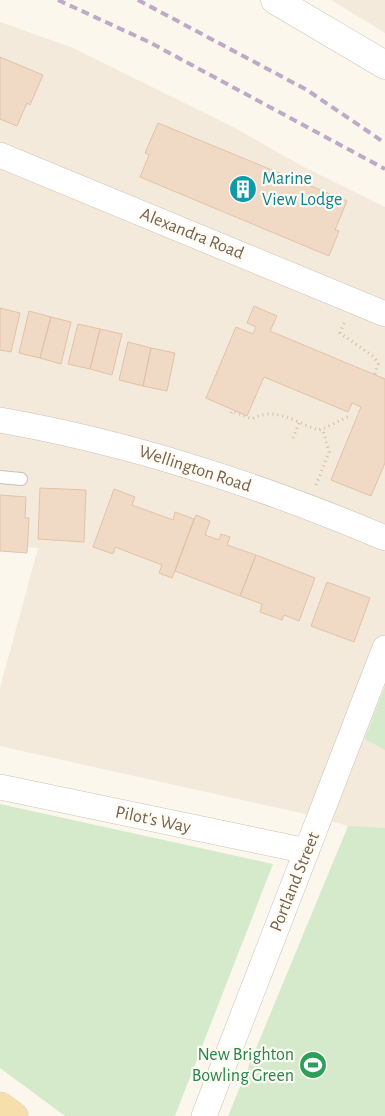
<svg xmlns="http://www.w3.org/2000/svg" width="385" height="1116" font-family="'Alegreya Sans',sans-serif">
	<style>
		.residential { fill: #f3eadb }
		.green { fill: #d5eacb }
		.building { fill: #f0dac6; stroke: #e2c2a7 }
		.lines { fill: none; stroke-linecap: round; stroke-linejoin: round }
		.lane-casing { stroke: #cec0b2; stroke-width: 14 }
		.street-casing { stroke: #cec0b2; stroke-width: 26 }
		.secondary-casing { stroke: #d1c1b0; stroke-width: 29 }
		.primary-casing { stroke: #d9d3ce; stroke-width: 29 }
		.path { stroke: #d6bda8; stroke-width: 3; stroke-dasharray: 1 4; stroke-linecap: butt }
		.lane { stroke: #fff; stroke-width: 12 }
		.street { stroke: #fff; stroke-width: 25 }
		.secondary { stroke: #fff; stroke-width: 28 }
		.primary { stroke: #f6dfaa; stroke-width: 28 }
		.rail { stroke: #bcaac7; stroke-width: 4; stroke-dasharray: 8 5; stroke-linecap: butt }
		.labels { text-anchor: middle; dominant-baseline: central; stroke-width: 4.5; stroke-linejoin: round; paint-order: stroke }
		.culture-label { font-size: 18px; fill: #0d838f; stroke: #fefbf3; text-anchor: start }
		.street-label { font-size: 18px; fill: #776150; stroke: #fefbf3 }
		.leisure-label { font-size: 18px; fill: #27864d; stroke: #fefbf3; text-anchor: end }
	</style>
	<rect width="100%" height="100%" fill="#fcf7ed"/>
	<path class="residential" d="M331 0H385V33Z
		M0 22 71 47 235 128 302 166 385 207V837L314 816 0 746V688L38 548 0 545Z"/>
	<path class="green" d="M385 686V750L365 739Z
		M0 804 273 864 175 1116H65L0 1068Z
		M348 826 385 828V1116H228Z"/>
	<path class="building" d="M0 57 43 75 30 105 27 103 17 126 0 119Z
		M158 123 347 201 335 230 339 231 329 256 140 177 149 155 145 153Z
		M254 306 277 316 270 331 385 379V463L371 496 331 480 361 407 352 403 348 412 264 377 247 416 206 398 236 327 253 334 256 327 247 323Z
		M0 308 20 313 11 352 0 350Z
		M29 311 51 317 40 358 19 353Z
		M51 317 71 322 61 364 40 358Z
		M78 324 100 329 90 369 68 364Z
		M100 329 122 334 112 375 90 369Z
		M128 342 151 348 143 386 119 380Z
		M151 348 175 353 167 391 143 386Z
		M40 488 86 490 84 542 38 539Z
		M114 489 135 497 132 505 173 520 175 512 194 519 172 578 159 573 162 565 115 547 113 554 93 547Z
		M0 495 26 497 25 518H29L27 553 0 551Z
		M196 515 210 521 205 535 219 540 221 534 230 537 227 545 256 555 240 596 175 571Z
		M256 555 315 578 299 621 284 615 282 620 260 612 262 604 240 596Z
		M327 582 370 598 354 642 311 626Z"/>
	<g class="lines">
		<g class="lane-casing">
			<path id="lane" d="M0 477 21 479"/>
		</g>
		<g class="street-casing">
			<path id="street" d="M0 155 385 314
				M0 420C132 443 262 486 385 538
				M0 787 307 851
				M204 1116 385 648"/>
		</g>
		<g class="secondary-casing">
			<path id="secondary" d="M275 0 385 65"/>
		</g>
		<g class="primary-casing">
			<path id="primary" d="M0 1106 14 1116"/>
		</g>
		<path class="path" d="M344 323 340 333 374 357 378 364 375 374
			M231 413 232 411 252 419C274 406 296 422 318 430 323 430 342 419 350 416
			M293 438 299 423
			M316 485 329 452 323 430"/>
		<use href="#lane" class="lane"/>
		<use href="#street" class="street"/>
		<use href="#secondary" class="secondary"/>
		<use href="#primary" class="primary"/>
		<path class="rail" d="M58 0 149 42 385 169
			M138 0 307 90 385 143"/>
	</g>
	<defs>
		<g id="building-disc" transform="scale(1.4375)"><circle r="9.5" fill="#0f9aa8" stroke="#fefbf3"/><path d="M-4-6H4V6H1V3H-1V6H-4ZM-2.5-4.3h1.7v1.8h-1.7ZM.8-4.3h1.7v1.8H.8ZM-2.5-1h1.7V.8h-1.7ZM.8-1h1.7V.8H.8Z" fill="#fff"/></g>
		<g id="stadium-disc" transform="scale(1.4375)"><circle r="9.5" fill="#2e9e5b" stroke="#fefbf3"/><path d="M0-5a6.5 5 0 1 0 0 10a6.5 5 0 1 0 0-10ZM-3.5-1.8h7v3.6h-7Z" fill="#fff"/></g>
	</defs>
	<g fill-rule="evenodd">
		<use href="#building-disc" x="243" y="189"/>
		<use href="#stadium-disc" x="313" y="1065"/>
	</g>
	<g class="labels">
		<g class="culture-label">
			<text x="262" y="179">Marine<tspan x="262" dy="21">View Lodge</tspan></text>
		</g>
		<g class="street-label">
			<text transform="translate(192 234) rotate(22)">Alexandra Road</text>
			<text transform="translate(195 469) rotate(18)">Wellington Road</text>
			<text transform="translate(153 820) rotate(12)">Pilot's Way</text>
			<text transform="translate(295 882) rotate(-68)">Portland Street</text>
		</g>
		<g class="leisure-label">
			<text x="294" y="1055">New Brighton<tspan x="294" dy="21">Bowling Green</tspan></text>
		</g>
	</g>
</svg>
